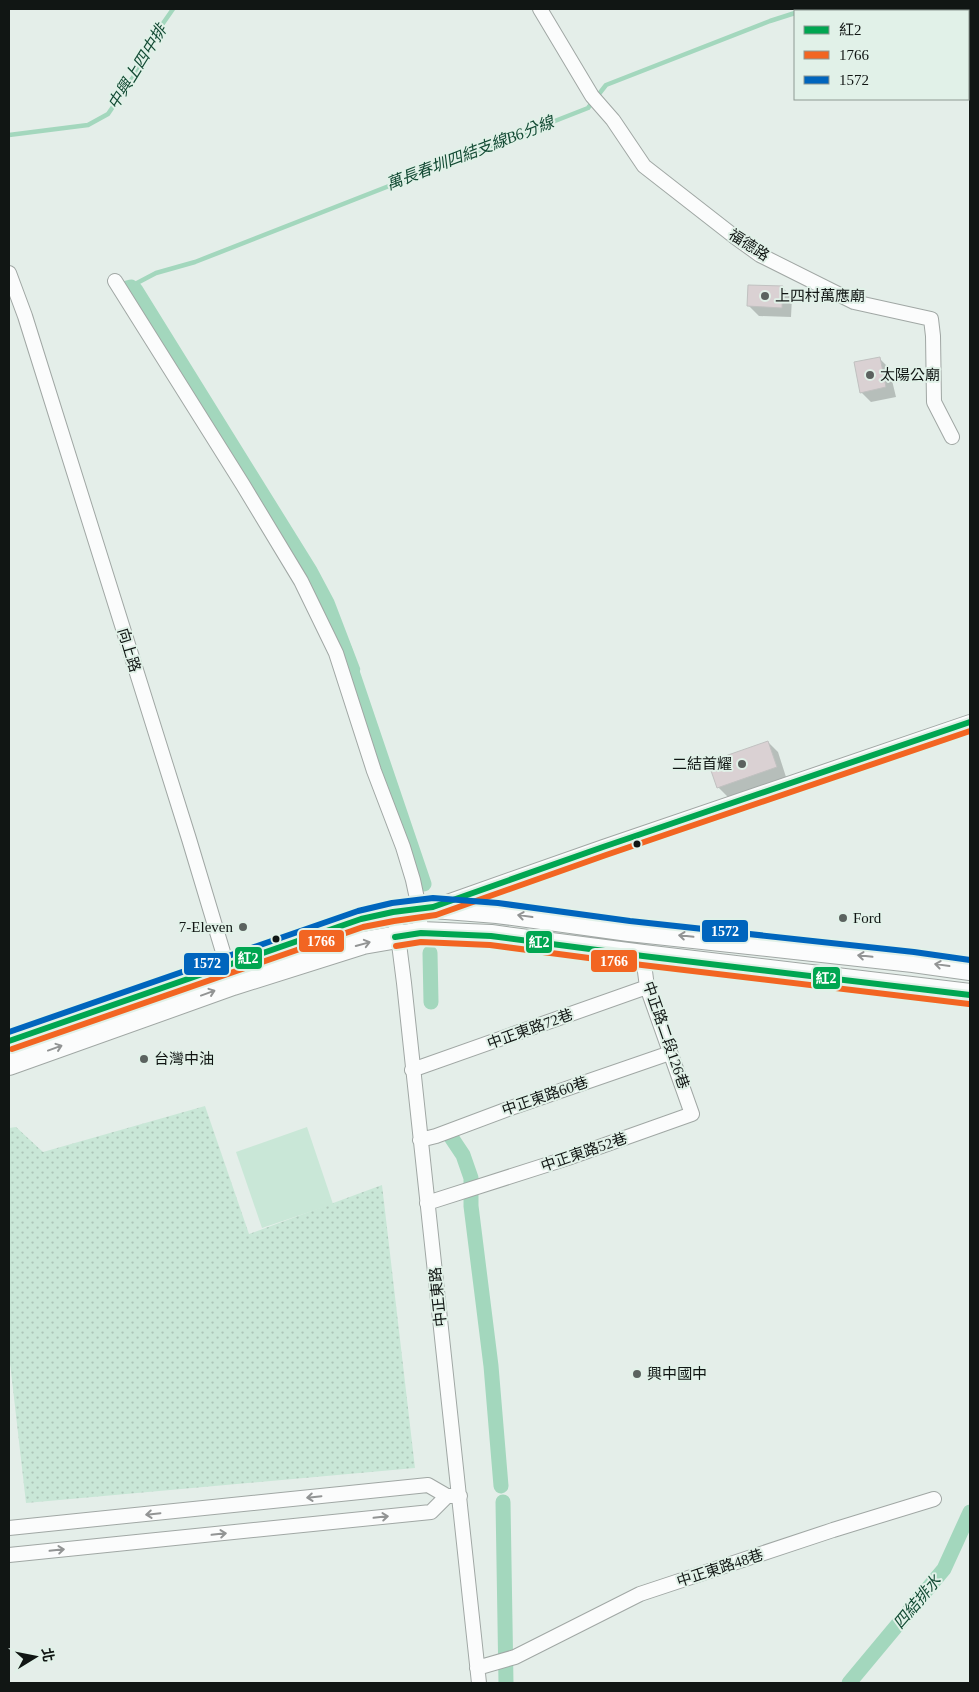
<svg xmlns="http://www.w3.org/2000/svg" width="979" height="1692" font-family="'Times New Roman','Noto Sans TC',serif">
	<style>
		.grass { fill: url(#grass-dots) }
		.garden { fill: #c9e7d7 }
		.shadow { fill: #0003 }
		.lines { fill: none; stroke-linecap: round; stroke-linejoin: round }
		.stream { stroke: #a3d7bd; stroke-width: 4.5 }
		.canal { stroke: #a3d7bd; stroke-width: 15 }
		.building { fill: #dad1d3; stroke: #c0c1c0 }
		.minor-casing { stroke: #a0a7a4; stroke-width: 16 }
		.primary-casing { stroke: #a0a7a4; stroke-width: 24 }
		.minor { stroke: #fbfcfc; stroke-width: 14 }
		.primary { stroke: #fbfcfc; stroke-width: 22 }
		.bus-1-casing { stroke: #e1f1e8; stroke-width: 10 }
		.bus-2-casing { stroke: #e1f1e8; stroke-width: 10 }
		.bus-3-casing { stroke: #e1f1e8; stroke-width: 10 }
		.bus-1 { stroke: #00a651; stroke-width: 6 }
		.bus-2 { stroke: #f26522; stroke-width: 6 }
		.bus-3 { stroke: #0065bd; stroke-width: 6 }
		.oneway { stroke: #929494 }
		.poi-dot { fill: #5b625f; stroke: #e1f1e8; stroke-width: 2 }
		.bus-dot { fill: #111614; stroke: #e1f1e8; stroke-width: 2 }
		.labels { text-anchor: middle; dominant-baseline: central; stroke-width: 4; stroke-linejoin: round; paint-order: stroke }
		.street-label { font-size: 15px; fill: #111614; stroke: #e1f1e8 }
		.poi-label { font-size: 15px; fill: #111614; stroke: #e1f1e8; text-anchor: start }
		.water-label { font-size: 16px; font-style: italic; fill: #134b34; stroke: #e1f1e8 }
		.line-badge { stroke: #e1f1e8; stroke-width: 2 }
		.badge-label { font-size: 14px; text-anchor: middle; font-weight: bold; fill: #fff }
	</style>
	<defs>
		<pattern id="grass-dots" width="8" height="8" patternUnits="userSpaceOnUse" patternTransform="scale(1.25)"><rect width="8" height="8" fill="#c9e7d7"/><path d="M2 2h.1M6 6h.1" fill="none" stroke="#acc5b8" stroke-width="1.8" stroke-linecap="round"/></pattern>
	</defs>
	<rect width="100%" height="100%" fill="#e4eee9"/>
	<path class="grass" d="M205 1106 249 1234 382 1185 415 1468 26 1503 9 1354V1128L16 1127 43 1152Z"/>
	<path class="garden" d="M307 1127 333 1204 262 1228 236 1152Z"/>
	<path class="shadow" d="M782 287 792 297 791 317 759 316 749 306Z
		M879 358 889 368 896 397 871 402 861 392Z
		M768 742 778 752 786 777 728 797 718 787Z"/>
	<g class="lines">
		<path class="stream" d="M816 11 844 9
			M9 135 88 125 108 114 138 70 150 42 173 9
			M137 283 156 273 195 262 588 108 606 85 770 21 795 13
			M131 287 137 283 140 287 315 569 332 601 358 669 357 674 385 758 382 759"/>
		<path class="canal" d="M127 288 131 287 322 596 345 651 424 884
			M430 953 431 1002
			M451 1137 463 1155 471 1178V1206L491 1366 501 1486
			M503 1502 506 1683
			M849 1683 944 1569 970 1512"/>
	</g>
	<path class="building" d="M748 285 783 286 782 308 747 306Z
		M880 357 886 387 860 393 854 362Z
		M768 741 777 767 717 788 708 762Z"/>
	<g class="lines">
		<g class="minor-casing">
			<path id="minor" d="M540 9 592 96 613 120 644 166 735 237 760 255 854 302 931 319 933 336 934 402 952 437
				M9 273 25 316 189 839 229 972
				M115 281 243 485 301 581 336 653 374 771 403 847 413 880 419 908 421 933
				M444 903 603 847 970 722
				M393 912 398 936 404 983 479 1683
				M412 1070 647 987
				M420 1140 436 1136 508 1109 670 1053
				M427 1203 568 1158 692 1114 647 987 643 956
				M9 1528 428 1485 447 1496H460
				M9 1555 431 1512 447 1496
				M477 1668 515 1657 640 1594 833 1530 934 1499"/>
		</g>
		<g class="primary-casing">
			<path id="primary" d="M9 1041 361 919 393 912 433 907 497 912 629 930 913 961 970 969
				M9 1064 233 984 363 943 421 933 491 936 643 956 970 995"/>
		</g>
		<use href="#minor" class="minor"/>
		<use href="#primary" class="primary"/>
		<g class="bus-1-casing">
			<path id="bus-1" d="M395 937 421 933 491 936 643 956 970 995
				M9 1041 361 919 393 912 433 907 603 847 970 722"/>
		</g>
		<g class="bus-2-casing">
			<path id="bus-2" d="M396 946 421 942 490 945 642 965 969 1004
				M12 1049 363 927 394 921 436 915 606 855 970 731"/>
		</g>
		<g class="bus-3-casing">
			<path id="bus-3" d="M9 1032 358 911 392 903 433 898 498 903 630 921 914 952 970 960"/>
		</g>
		<use href="#bus-1" class="bus-1"/>
		<use href="#bus-2" class="bus-2"/>
		<use href="#bus-3" class="bus-3"/>
	</g>
	<defs><path id="oneway-shaft" d="M-6 0H5M1.5-3L5.5 0L1.5 3" fill="none" stroke-width="1.6" stroke-linecap="round" stroke-linejoin="round" transform="scale(1.25)"/></defs>
	<g class="oneway">
		<use href="#oneway-shaft" transform="translate(525 916) rotate(-172)"/>
		<use href="#oneway-shaft" transform="translate(686 936) rotate(-174)"/>
		<use href="#oneway-shaft" transform="translate(363 944) rotate(-15)"/>
		<use href="#oneway-shaft" transform="translate(865 956) rotate(-174)"/>
		<use href="#oneway-shaft" transform="translate(942 965) rotate(-172)"/>
		<use href="#oneway-shaft" transform="translate(208 993) rotate(-20)"/>
		<use href="#oneway-shaft" transform="translate(55 1048) rotate(-20)"/>
		<use href="#oneway-shaft" transform="translate(314 1497) rotate(174)"/>
		<use href="#oneway-shaft" transform="translate(153 1514) rotate(174)"/>
		<use href="#oneway-shaft" transform="translate(381 1517) rotate(-6)"/>
		<use href="#oneway-shaft" transform="translate(219 1534) rotate(-6)"/>
		<use href="#oneway-shaft" transform="translate(57 1550) rotate(-6)"/>
	</g>
	<g class="poi-dot">
		<circle cx="765" cy="296" r="5"/>
		<circle cx="870" cy="375" r="5"/>
		<circle cx="742" cy="764" r="5"/>
		<circle cx="843" cy="918" r="5"/>
		<circle cx="243" cy="927" r="5"/>
		<circle cx="144" cy="1059" r="5"/>
		<circle cx="637" cy="1374" r="5"/>
	</g>
	<g class="bus-dot">
		<circle cx="637" cy="844" r="4.5"/>
		<circle cx="276" cy="939" r="4.5"/>
	</g>
	<g class="labels">
		<g class="street-label">
			<text transform="translate(749 245) rotate(33)">福德路</text>
			<text transform="translate(129 650) rotate(73)">向上路</text>
			<text transform="translate(530 1029) rotate(-20)">中正東路72巷</text>
			<text transform="translate(666 1035) rotate(71)">中正路二段126巷</text>
			<text transform="translate(545 1096) rotate(-19)">中正東路60巷</text>
			<text transform="translate(584 1152) rotate(-19)">中正東路52巷</text>
			<text transform="translate(438 1297) rotate(-96)">中正東路</text>
			<text transform="translate(720 1568) rotate(-18)">中正東路48巷</text>
		</g>
		<g class="poi-label">
			<text x="775" y="296">上四村萬應廟</text>
			<text x="880" y="375">太陽公廟</text>
			<text x="732" y="764" text-anchor="end">二結首耀</text>
			<text x="853" y="918">Ford</text>
			<text x="233" y="927" text-anchor="end">7-Eleven</text>
			<text x="154" y="1059">台灣中油</text>
			<text x="647" y="1374">興中國中</text>
		</g>
		<g class="water-label">
			<text transform="translate(137 67) rotate(-58)">中興上四中排</text>
			<text transform="translate(470 153) rotate(-21)">萬長春圳四結支線B6分線</text>
			<text transform="translate(917 1602) rotate(-50)">四結排水</text>
		</g>
	</g>
	<g class="line-badge">
		<rect x="701" y="919" width="48" height="24" rx="5" fill="#0065bd"/>
		<rect x="298" y="929" width="47" height="24" rx="5" fill="#f26522"/>
		<rect x="525" y="930" width="28" height="24" rx="5" fill="#00a651"/>
		<rect x="234" y="946" width="29" height="24" rx="5" fill="#00a651"/>
		<rect x="590" y="949" width="48" height="24" rx="5" fill="#f26522"/>
		<rect x="183" y="952" width="47" height="24" rx="5" fill="#0065bd"/>
		<rect x="812" y="966" width="29" height="24" rx="5" fill="#00a651"/>
	</g>
	<g class="badge-label">
		<text x="725" y="936">1572</text>
		<text x="321" y="946">1766</text>
		<text x="539" y="947">紅2</text>
		<text x="248" y="963">紅2</text>
		<text x="614" y="966">1766</text>
		<text x="207" y="968">1572</text>
		<text x="826" y="983">紅2</text>
	</g>
	<rect width="979" height="1692" fill="none" stroke="#111614" stroke-width="20"/>
	<rect x="794" y="10" width="175" height="90" fill="#e1f1e8" stroke="#8e9993"/>
	<rect x="804" y="26" width="25" height="8" fill="#00a651" stroke="#8e9993"/>
	<text x="839" y="35" font-size="15" fill="#111614">紅2</text>
	<rect x="804" y="51" width="25" height="8" fill="#f26522" stroke="#8e9993"/>
	<text x="839" y="60" font-size="15" fill="#111614">1766</text>
	<rect x="804" y="76" width="25" height="8" fill="#0065bd" stroke="#8e9993"/>
	<text x="839" y="85" font-size="15" fill="#111614">1572</text>
	<g transform="translate(35 1657) rotate(80)" stroke="#e1f1e8" stroke-width="4" paint-order="stroke">
	<path d="M0-4L9 19L0 12L-9 19Z" fill="#111614"/>
	<text y="-8" font-size="14" font-weight="bold" text-anchor="middle" fill="#111614">北</text>
	</g>
</svg>
